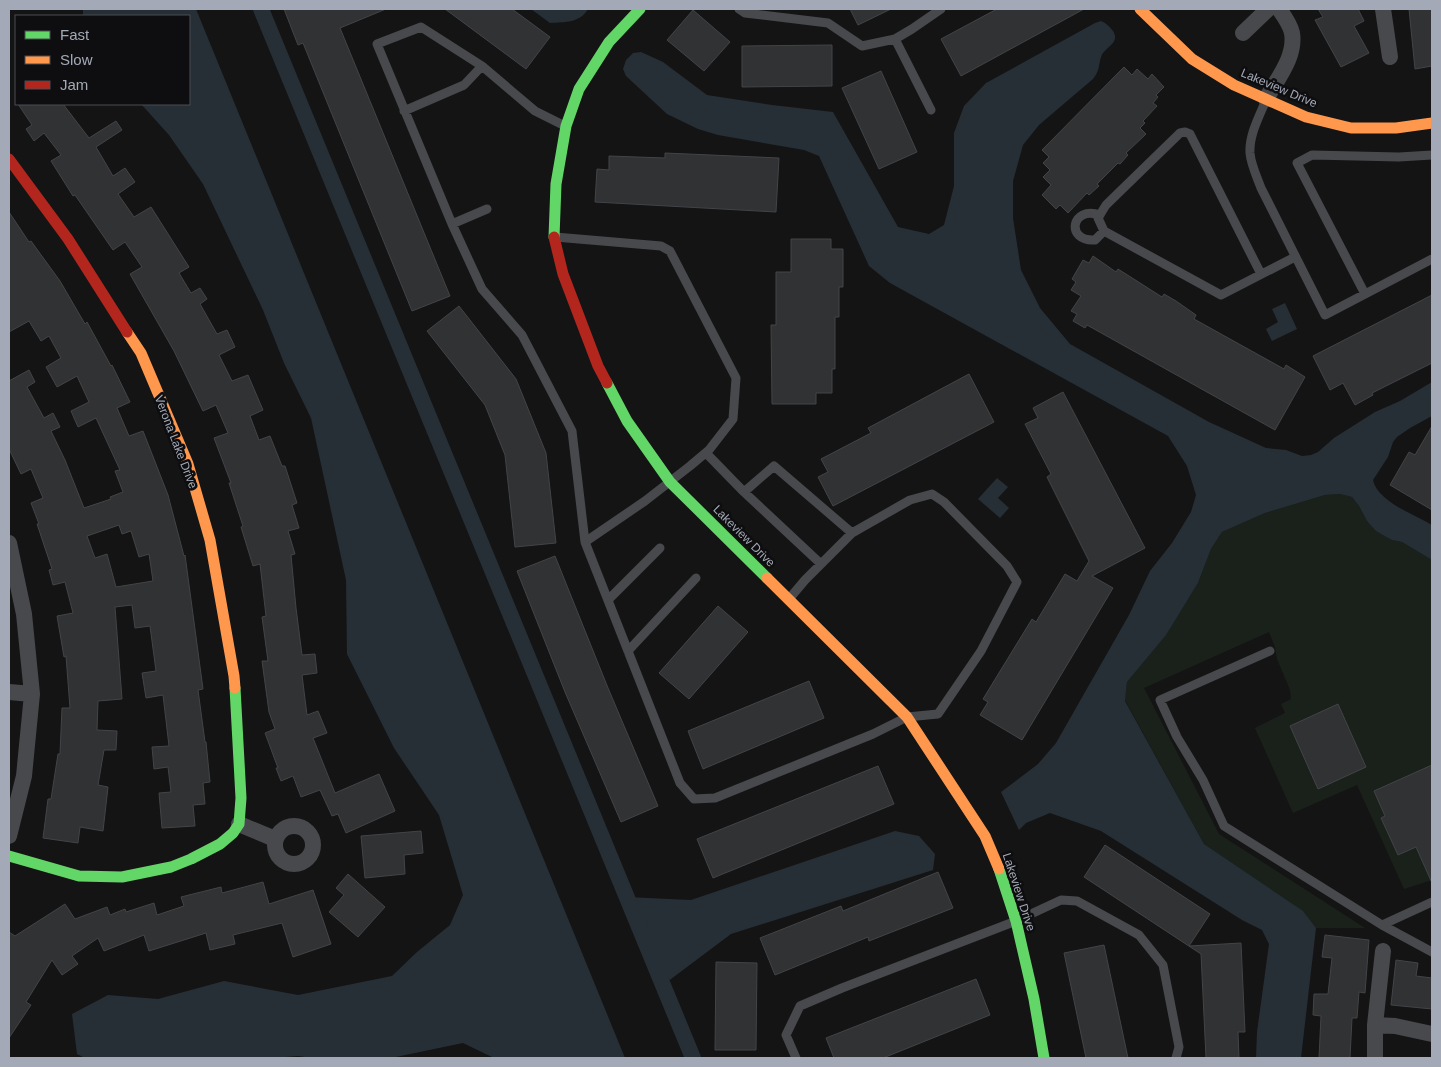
<svg xmlns="http://www.w3.org/2000/svg" width="1441" height="1067" font-family="Helvetica,sans-serif">
	<style>
		.green { fill: #1a211b }
		.water { fill: #262f36 }
		.lines { fill: none; stroke-linecap: round; stroke-linejoin: round }
		.canal { stroke: #262f36; stroke-width: 16 }
		.building { fill: #313233; stroke: #424448; fill-rule: evenodd }
		.lane { stroke: #47494d; stroke-width: 9 }
		.street { stroke: #47494d; stroke-width: 16 }
		.fast { stroke: #63d668; stroke-width: 11 }
		.slow { stroke: #ff974d; stroke-width: 11 }
		.jam { stroke: #b3261e; stroke-width: 11 }
		.labels { text-anchor: middle; dominant-baseline: central; stroke-width: 5; stroke-linejoin: round; paint-order: stroke }
		.street-label { font-size: 12px; fill: #a3a9b6; stroke: #0e0e10 }
	</style>
	<rect width="100%" height="100%" fill="#141414"/>
	<path class="green" d="M1340 494 1352 497 1359 506 1367 521 1392 540 1402 542 1432 560V880L1404 889 1357 785 1293 813 1255 728 1285 713 1281 704 1291 699 1290 690 1277 659 1275 647 1269 632 1144 688 1219 834 1365 928H1316L1302 911 1204 844 1125 700 1127 682 1166 634 1198 583 1211 549 1222 532 1265 513 1325 495Z"/>
	<path class="water" d="M83 9H196L625 1058H494L463 1043 391 1058H312L298 1056 274 1058H85L77 1054 72 1014 108 995 158 999 224 981 298 995 392 976 417 952 450 925 463 895 439 815 394 748 347 654 346 580 311 418 284 363 263 310 203 184 169 135 141 104H189V16H83Z
		M531 9H588C580 23 565 22 550 23Z
		M1101 21C1106 23 1110 27 1113 31 1121 44 1104 47 1101 57 1098 67 1100 70 1093 79L1039 125 1023 145 1013 181V218L1021 270 1040 308 1070 344 1209 422 1266 448 1286 450 1302 456 1311 455 1318 452 1334 438 1375 412 1400 401 1432 382V416L1410 428 1397 437 1393 442 1388 457 1373 480C1377 501 1415 515 1432 525V560L1402 542 1392 540 1376 531 1367 521 1359 506 1352 497 1340 494 1325 495 1265 513 1222 532 1211 549 1198 583 1166 635 1127 682 1125 701 1204 844 1303 911 1316 928 1301 1058H1256L1257 1032 1269 944 1262 930 1242 920 1101 831 1050 813 1026 823 1019 830 1001 792 1038 764 1056 743 1129 615 1150 571 1172 543 1191 512 1196 495 1187 466 1168 436 890 283 869 266 819 156 804 150 718 135 698 129 667 114 626 76 623 69 626 60 633 53 641 52 663 62 707 95 772 105 833 112 898 227 929 234 944 225 954 186V133L964 106 986 83 1095 23Z
		M1285 303 1297 329 1272 341 1266 329 1278 322 1272 309Z
		M997 478 1008 487 998 498 1009 508 1000 518 978 499Z
		M895 831 919 836 935 854 933 870 731 934 663 985 626 897 691 900Z"/>
	<g class="lines">
		<path class="canal" d="M261 9 693 1058"/>
	</g>
	<path class="building" d="M284 9H386L340 28 450 296 412 311 303 43 298 45Z
		M445 9H512L550 37 526 69Z
		M850 9H891L858 25Z
		M997 9H1084L961 76 941 39Z
		M1318 9H1358L1364 21 1354 26 1369 53 1341 67 1315 20 1323 17Z
		M1409 9H1432V66L1415 69Z
		M693 10 730 42 704 71 667 40Z
		M832 45V86L742 87V46Z
		M1124 67 1132 75 1137 69 1148 79 1152 74 1164 87 1156 95 1158 97 1153 103 1157 106 1143 121 1145 123 1140 128 1146 134 1126 153 1128 155 1120 164 1118 163 1097 184 1099 186 1089 195 1087 193 1068 213 1060 205 1056 209 1042 195 1051 185 1043 177 1050 170 1043 163 1049 157 1042 150Z
		M881 71 917 152 879 169 842 88Z
		M18 104H63L89 138 116 121 122 130 96 147 113 176 125 168 135 182 118 194 134 217 151 207 189 267 179 273 191 293 200 288 207 299 200 304 217 334 227 330 235 347 219 355 232 381 248 375 263 410 250 416 259 440 270 436 282 466H285L297 503 292 505 299 528 288 531 295 554 291 555 296 608 302 655 315 654 317 673 302 675 307 715 318 711 327 733 313 738 335 793 379 774 395 811 346 833 338 814 332 816 320 790 301 797 293 776 281 781 276 768H278L265 733 275 729 269 712 262 661H268L262 617 266 616 260 564 253 566 241 527 243 526 229 483H231L214 438 228 433 216 405 203 411 174 351 130 274 142 267 125 242 113 250 75 195 73 196 51 161 61 155 44 133 34 141 26 129 32 125Z
		M665 153 779 158 776 212 595 202 597 169 609 170V156L665 158Z
		M9 212 29 242 31 241 60 281 85 324 87 322 111 366 112 365 130 402 117 408 129 436 143 431 168 495 184 556 185 555 203 689 198 690 205 742H206L210 782 203 783 205 804 193 805 195 826 162 828 159 793 171 792 168 767 154 769 152 747 169 746 163 695 146 698 142 673 156 671 150 626 135 628 132 605 115 607 122 699 98 701 97 730 117 731 116 750H104L98 785 108 787 103 831 80 827 78 843 43 838 48 799H51L58 754H60L62 708H70L66 656 64 657 57 616 73 613 65 582 53 585 49 570 52 569 37 524H39L31 503 43 498 31 469 21 474 9 449V381L29 370 35 382 27 387 44 418 53 413 60 427 51 431 65 460 84 508 111 499 110 497 123 492 115 471 120 470 96 418 78 427 71 411 89 402 77 376 57 387 46 367 61 358 49 336 41 341 29 321 9 332ZM119 525 122 534 131 531 139 557 149 554 153 581 116 587 107 554 95 558 87 536Z
		M791 239H831V249H843V287H839V317H835V369H832V393H816V404H772L771 325H776V272H791Z
		M1093 256 1116 272 1118 269 1162 297 1164 294 1176 301 1196 315 1194 319 1284 369 1286 365 1305 377 1275 430 1087 325 1085 328 1073 321 1077 314 1071 311 1081 296 1071 290 1076 282 1072 279 1083 260 1089 263Z
		M1432 295V363L1372 393 1373 395 1355 405 1343 383 1330 390 1313 356Z
		M459 306 516 379 546 453 556 543 515 547 505 455 485 405 427 331Z
		M969 374 994 422 833 506 818 477 828 472 821 459 871 433 868 428Z
		M1063 392 1145 548 1092 576 1113 588 1022 740 980 715 988 702 983 699 1032 619 1036 622 1065 574 1077 581 1089 561 1047 477 1051 474 1025 424 1038 418 1033 408Z
		M1432 426V510L1390 485 1409 452 1415 455Z
		M555 556 608 688 658 806 621 822 565 692 517 571Z
		M718 606 748 632 689 699 659 673Z
		M809 681 824 718 703 769 688 731Z
		M1338 704 1366 767 1318 789 1290 726Z
		M1432 765V883L1416 847 1398 855 1381 818 1385 816 1374 791Z
		M878 766 894 804 713 878 697 839Z
		M421 831 423 853 404 855 405 874 365 878 361 836Z
		M1105 845 1210 914 1189 946 1241 943 1245 1032H1238L1239 1058H1206L1201 954 1084 877Z
		M938 872 953 908 869 941 868 937 775 975 760 938 841 906 843 911Z
		M348 874 385 907 358 937 329 912 344 895 336 888Z
		M263 882 269 904 313 890 331 944 293 957 282 923 233 935 235 944 210 950 206 933 149 951 144 935 104 951 98 938 72 956 78 964 62 975 52 960 26 1002 31 1005 9 1038V932L15 936 65 904 75 919 107 907 110 915 125 909 126 912 154 903 157 915 184 906 181 897 221 887 222 893Z
		M1325 935 1369 940 1365 993 1359 992 1357 1018H1352L1350 1058H1319L1321 1016 1313 1015 1314 994H1328L1332 958 1322 957Z
		M1104 945 1128 1058H1086L1064 953Z
		M1396 960 1418 963 1416 976 1432 978V1009L1391 1005Z
		M716 962 757 963 756 1050H715Z
		M976 979 990 1015 883 1058H834L826 1038Z"/>
	<g class="lines">
		<path class="lane" d="M739 9 745 13 828 23 862 46 895 39 912 29 941 9
			M895 39 931 110
			M1266 100C1259 117 1249 135 1250 153 1251 165 1257 177 1261 188L1325 315 1432 259
			M404 111 464 85 482 66
			M565 126 535 111 482 66 421 27 377 44 452 224 482 289 522 335 572 431 585 542 680 783 694 799 715 798 873 734 907 717 938 714 981 651 1017 582 1007 566 944 502 932 494 910 500 852 533 805 580 789 599
			M1100 215C1071 205 1065 242 1095 240L1104 231
			M452 224 487 209
			M555 237 661 246 670 251 736 378 733 419 709 450 690 466 645 501 585 542
			M1261 274 1190 134 1185 132 1180 133 1106 205 1098 218 1104 231 1221 295 1295 257
			M1365 294 1297 163 1312 155 1399 157 1432 155
			M706 453 744 492 821 564
			M744 492 774 466 852 533
			M608 600 660 548
			M628 651 696 578
			M1270 651 1160 700 1177 737 1203 780 1224 826 1382 925 1432 902
			M1382 925 1432 952
			M796 1058 786 1035 800 1006 842 988 1016 921 1061 900 1077 901 1139 935 1163 965 1179 1047 1176 1058"/>
		<path class="street" d="M1383 9 1390 57
			M1243 33 1268 9
			M1266 99C1277 79 1296 57 1292 33 1290 24 1284 16 1279 9
			M9 543 24 614 32 694 24 776 9 836
			M9 692 32 694
			M239 824 275 839
			M275 845a19 19 0 1 1 38 0a19 19 0 1 1-38 0Z
			M1375 1025 1383 951
			M1375 1058V1025L1395 1026 1432 1034"/>
		<path class="fast" d="M554 237 556 184 566 126 579 89 609 42 640 9
			M607 383 627 421 670 482 767 578
			M9 856 79 876 122 877 171 867 191 859 220 844 233 833 239 824 241 798 235 688
			M999 869 1016 921 1034 999 1044 1058"/>
		<path class="slow" d="M1140 9 1192 59 1234 85 1306 117 1351 128H1396L1432 123
			M127 332 141 353 188 464 210 540 234 676 235 688
			M767 578 907 717 985 836 999 869"/>
		<path class="jam" d="M9 159 68 239 127 332
			M554 237 563 274 598 366 607 383"/>
	</g>
	<g class="labels">
		<g class="street-label">
			<text transform="translate(1279 88) rotate(23)">Lakeview Drive</text>
			<text transform="translate(176 442) rotate(69)">Verona Lake Drive</text>
			<text transform="translate(744 536) rotate(45)">Lakeview Drive</text>
			<text transform="translate(1019 892) rotate(72)">Lakeview Drive</text>
		</g>
	</g>
	<rect width="1441" height="1067" fill="none" stroke="#a3a9b6" stroke-width="20"/>
	<rect x="15" y="15" width="175" height="90" fill="#0e0e10" stroke="#4a4c52"/>
	<rect x="25" y="31" width="25" height="8" fill="#63d668" stroke="#4a4c52"/>
	<text x="60" y="40" font-size="15" fill="#a3a9b6">Fast</text>
	<rect x="25" y="56" width="25" height="8" fill="#ff974d" stroke="#4a4c52"/>
	<text x="60" y="65" font-size="15" fill="#a3a9b6">Slow</text>
	<rect x="25" y="81" width="25" height="8" fill="#b3261e" stroke="#4a4c52"/>
	<text x="60" y="90" font-size="15" fill="#a3a9b6">Jam</text>
</svg>
